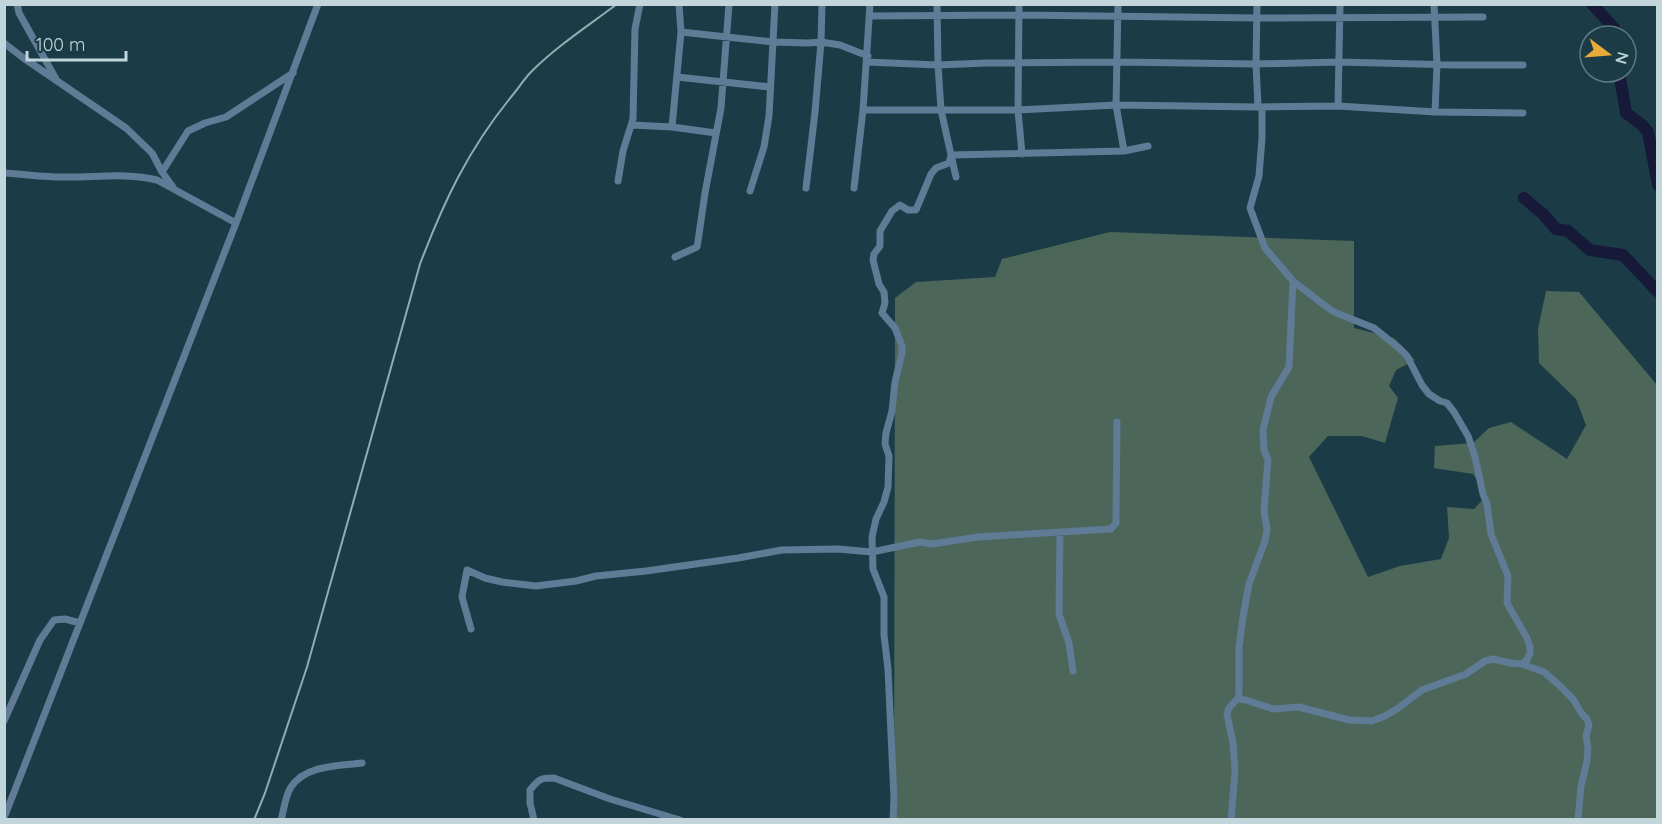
<svg xmlns="http://www.w3.org/2000/svg" width="1662" height="824" font-family="Quicksand,sans-serif">
	<style>
		.green { fill: #4c665a }
		.lines { fill: none; stroke-linecap: round; stroke-linejoin: round }
		.river { stroke: #171938; stroke-width: 12 }
		.minor { stroke: #5f7b96; stroke-width: 7 }
		.rail { stroke: #94abb2; stroke-width: 2 }
	</style>
	<rect width="100%" height="100%" fill="#1b3c46"/>
	<path class="green" d="M1110 232 1354 241V328L1394 338 1415 360 1396 370 1389 386 1398 398 1385 443 1362 436H1328L1309 457 1368 577 1400 566 1441 559 1449 538 1447 507 1474 509 1487 495 1473 474 1434 468 1435 446 1473 443 1489 428 1511 422 1567 459 1586 425 1576 399 1539 363 1538 329 1546 291 1579 292 1657 385V819L894 820 895 298 916 282 995 277 1002 259Z"/>
	<g class="lines">
		<path class="river" d="M1592 4 1614 28 1617 36
			M1619 72 1626 113 1641 124 1648 132 1658 185
			M1524 198 1544 215 1556 229 1568 231 1590 250 1623 255 1658 292"/>
		<path class="minor" d="M17 4 19 13 56 79
			M937 4 938 65 941 110 956 177
			M1019 4 1018 110 1022 154
			M1118 4 1116 105 1124 151
			M1257 4 1256 64 1258 107
			M1434 4 1437 64 1435 112
			M869 16 1019 15 1257 18 1483 17
			M681 32 773 42 808 43 821 42 840 45 868 56
			M4 43 22 57 126 128 152 153 162 172 173 187
			M867 62 938 65 986 63 1117 62 1256 64 1339 62 1456 65H1523
			M677 77 770 87
			M1338 106 1340 4
			M1262 107V138L1259 176 1250 208 1265 248 1293 281 1324 305 1334 312 1374 328 1399 348 1407 356 1422 385 1429 394 1440 401 1447 403 1454 412 1468 436 1475 457 1483 494 1487 504 1491 534 1508 576 1507 603 1527 638 1530 647V653L1527 660 1522 664
			M863 110H1018L1116 105 1258 107 1338 106 1435 112 1523 113
			M632 125 672 127 716 133
			M672 127 681 32 679 4
			M162 172 188 131 205 123 226 117 293 73
			M4 173C24 174 43 177 62 177 94 178 125 172 157 180L236 223
			M618 181 623 151 633 119 635 29 640 4
			M806 188 815 112 821 42 822 4
			M854 188 863 110 870 4
			M750 191 764 147 769 116 775 4
			M675 257 697 247 698 241 705 193 721 108 729 4
			M1060 532 1059 614 1069 643 1073 671
			M471 629 462 597 467 570 485 578 502 582 536 586 576 581 596 576 646 571 738 558 782 550 838 549 872 552 920 542 932 544 978 537 1111 529 1116 523V518L1117 422
			M1237 699 1246 700 1273 709 1299 707 1349 720 1372 721 1385 716 1397 709 1422 690 1466 674 1485 661 1493 659 1510 663 1522 664 1544 672 1558 684 1573 699 1582 714 1587 719 1589 725 1586 736 1588 747 1587 761 1581 786 1578 820
			M4 721 40 640 54 620 65 619 80 623
			M4 818 236 223 318 4
			M281 820C284 810 285 796 291 787 306 765 338 766 362 763
			M534 820 530 803V790C539 779 540 778 554 778L610 799 680 820
			M893 820 894 798 888 669 884 635V597L873 569 872 537 876 519 884 502 888 487 889 456 885 444 886 433 892 411 895 382 902 353V346L895 328 882 313 885 303 884 292 879 284 873 260 874 254 880 246V231L892 211 900 205 908 210H916L931 174 936 168 949 163 951 155 1124 151 1148 146
			M1231 820 1235 771 1233 743 1227 714 1229 708 1237 699 1239 694V647L1243 617 1249 584 1265 541 1267 530 1264 510 1268 460 1264 450 1263 430 1271 397 1289 367 1293 281"/>
		<path class="rail" d="M254 820 265 793 307 667 420 264C444 201 468 150 511 97 518 89 524 79 531 72 557 46 588 26 617 4"/>
	</g>
	<rect width="1662" height="824" fill="none" stroke="#c2d5db" stroke-width="12"/>
	<g transform="translate(1608 54) rotate(106)"><circle r="28" fill="#1b3c46" stroke="#5e7982" stroke-width="1.5"/>
	<path d="M0-4.5L10 22L0 15L-10 22Z" fill="#eaaa38"/>
	<text y="-9" font-size="16" font-weight="bold" text-anchor="middle" fill="#c2d5db">N</text>
	</g>
	<path d="M27 51v9h99v-9" fill="none" stroke="#c2d5db" stroke-width="3"/>
	<text x="36" y="51" font-size="18" fill="#c2d5db" stroke="#1b3c46" stroke-width="4.5" paint-order="stroke">100 m</text>
</svg>
